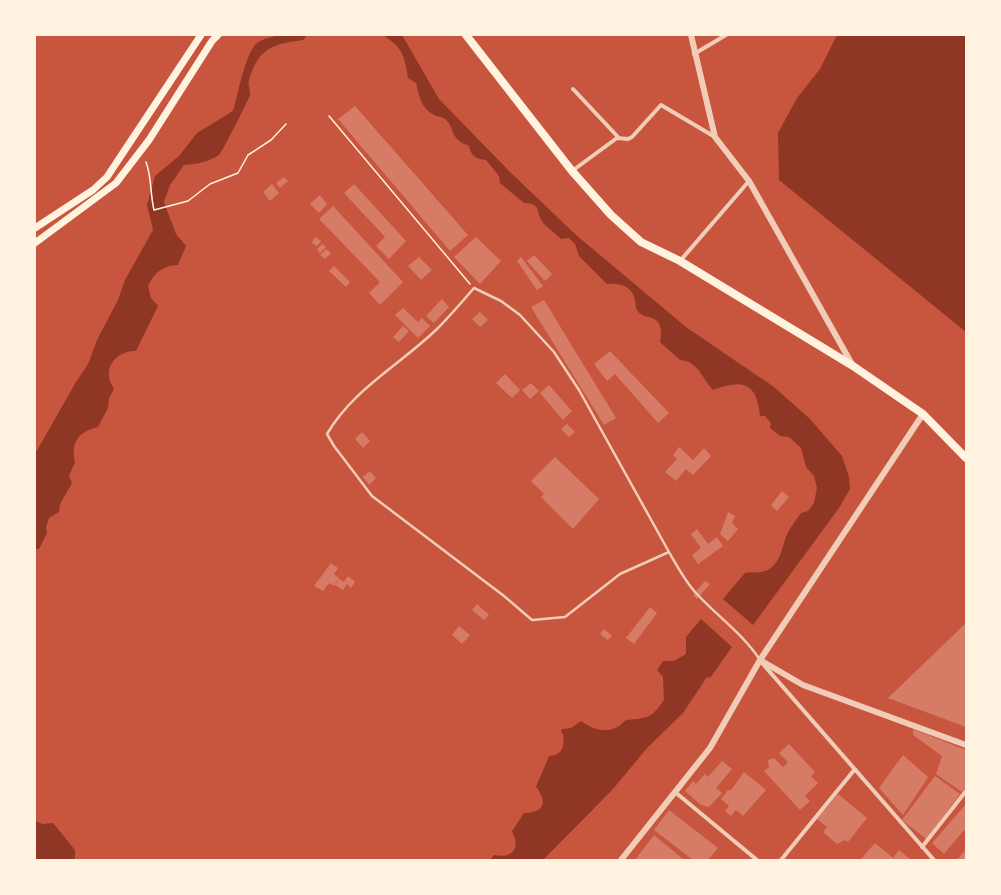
<svg xmlns="http://www.w3.org/2000/svg" width="1001" height="895" font-family="'PT Sans Narrow',sans-serif">
	<style>
		.water { fill: #8f3625 }
		.building { fill: #d67c66 }
		.lines { fill: none; stroke-linecap: round; stroke-linejoin: round }
		.path { stroke: #fff3e0; stroke-width: 1.5 }
		.service { stroke: #f1ccb7; stroke-width: 2.5 }
		.minor { stroke: #f1ccb7; stroke-width: 4 }
		.tertiary { stroke: #f1ccb7; stroke-width: 6 }
		.secondary { stroke: #fff3e0; stroke-width: 7 }
		.primary { stroke: #fff3e0; stroke-width: 8 }
	</style>
	<rect width="100%" height="100%" fill="#c8553d"/>
	<path class="water" d="M281 35H307L303 40C273 44 258 48 249 80 247 85 251 90 250 95 248 101 222 152 219 155 211 161 194 165 184 165L170 185 164 202 176 234 186 246 178 265C162 266 155 272 148 286L151 298 158 306 136 351C122 350 107 361 109 377 109 380 112 385 114 389L109 398 108 408 98 427C79 431 70 443 75 462L69 476 72 483 60 504 59 512 49 518 46 527 47 533 39 549H35V454L76 382 88 364 97 340 118 300 125 280 153 230 147 205 155 176 179 156 197 133 233 111C238 95 245 53 257 43 262 39 274 36 281 35Z
		M383 35H402L439 99 510 172 576 235 686 327 774 387 810 419 842 456 849 477 850 489 839 508 753 625 723 599 745 573C750 572 756 573 761 572 779 569 781 551 786 537 789 529 796 520 801 513L808 511 814 503 817 488 814 476 806 467 801 448 789 437 780 436 770 428 771 423 765 416H760C757 382 742 379 713 390 702 378 698 361 680 360L660 342C666 310 643 322 637 310 635 307 636 304 635 301 633 286 620 283 607 284L579 256 575 244 569 238 561 239C556 234 549 229 544 224 535 214 543 203 524 203L500 183 499 176 486 160C476 159 471 156 469 146 448 138 457 130 445 119 442 116 437 117 434 115 421 108 419 95 416 83L408 78C405 56 402 47 383 35Z
		M837 35H966V332L779 180 778 133 797 98 820 69Z
		M701 619 732 647 710 678 707 677 683 713 647 748 613 789 543 860H490L494 855C513 859 521 848 512 831L524 813C544 813 548 802 536 787L549 756C562 755 565 747 563 734L561 732 562 729 571 728 581 721C596 732 612 735 626 720 647 718 651 719 664 700L663 677 657 670 663 661H674L686 654V637Z
		M35 821 43 824 53 823 75 850V860H35Z"/>
	<path class="building" d="M355 106 468 235 450 251 338 119Z
		M284 177 288 181 280 188 276 183Z
		M272 184 279 193 270 201 263 192Z
		M354 184 406 241 389 259 376 246 385 237 344 193Z
		M320 195 327 204 319 213 310 204Z
		M333 206 403 282 380 305 369 293 380 282 319 219Z
		M315 237 321 241 317 246 312 243Z
		M476 237 501 261 480 284 454 257Z
		M322 244 326 247 320 253 317 249Z
		M326 249 331 253 325 259 320 255Z
		M534 255 552 274 545 281 527 261Z
		M419 257 432 270 421 280 408 266Z
		M521 257 543 286 537 290 517 261Z
		M334 266 350 282 346 287 329 271Z
		M442 299 449 307 434 323 426 316Z
		M544 300 616 418 604 425 531 307Z
		M403 308 418 322 422 318 430 326 418 338 395 315Z
		M480 312 488 320 480 327 472 319Z
		M403 326 409 331 399 342 393 337Z
		M610 351 669 413 658 423 615 374 607 381 594 364Z
		M505 374 520 390 512 398 496 383Z
		M531 383 539 391 530 399 522 390Z
		M549 385 572 411 563 420 540 393Z
		M567 424 575 432 569 437 561 429Z
		M362 432 370 441 363 448 355 439Z
		M679 447 693 460 704 448 711 456 693 475 686 469 676 481 665 472 677 459 673 455Z
		M555 457 599 499 573 529 541 497 544 494 531 481Z
		M370 471 376 478 369 485 363 477Z
		M782 491 789 497 777 511 771 505Z
		M728 512 735 516 732 523 738 529 728 541 720 534Z
		M697 529 708 544 717 537 723 546 698 564 692 555 701 548 691 534Z
		M331 563 338 568 334 574 339 578 334 586 329 583 323 591 314 586Z
		M348 576 355 582 351 588 347 584 343 590 335 585 339 579 344 582Z
		M705 581 710 584 697 599 693 595Z
		M477 604 489 615 484 620 472 610Z
		M650 607 657 613 634 644 626 638Z
		M966 623V727L888 698Z
		M459 626 470 635 462 644 452 635Z
		M604 629 612 636 608 640 600 634Z
		M913 729 966 750V786L962 792 936 774 942 756 913 735Z
		M789 744 815 772 811 776 818 783 805 796 810 801 800 810 764 771 769 767 768 760 774 758 783 767 788 762 779 753Z
		M903 755 928 777 903 815 879 788Z
		M722 761 732 769 716 788 722 793 709 807 701 805 685 791 693 781 696 784 705 774 708 777Z
		M744 772 766 790 743 816 736 810 731 816 725 811 729 806 721 799 728 790H731Z
		M935 776 960 794 926 839 902 820Z
		M838 794 867 818 848 842 845 840 837 844 823 832 827 827 817 819Z
		M966 804V832L964 830 944 854 932 843Z
		M669 810 718 848 708 860H693L654 830Z
		M654 835 684 860H635Z
		M875 843 893 858 899 850 911 860H860Z
		M966 849V860H957Z"/>
	<g class="lines">
		<path class="path" d="M329 116 470 284
			M146 162C152 178 150 194 154 210L188 201 210 184 238 173 248 155 271 140 286 124"/>
		<path class="service" d="M669 552 620 574 565 617 532 620 504 596 372 496 334 446 327 434C353 389 401 364 437 329 450 316 462 302 474 288L501 301 520 315 554 352 579 390 669 552C677 566 685 581 696 593 717 616 743 634 760 660"/>
		<path class="minor" d="M694 54 726 35
			M573 89 618 137
			M572 171 617 138 628 139 632 137 661 105 715 137
			M680 261 749 181
			M763 664 934 860
			M675 792 757 860
			M922 847 966 791
			M781 860 855 769"/>
		<path class="tertiary" d="M691 35 715 137 749 181 853 366
			M760 660 803 685 966 745
			M621 860 710 748 760 660 923 414"/>
		<path class="secondary" d="M35 228 93 190 107 177 201 35
			M35 243 116 183 149 140 212 41 218 35"/>
		<path class="primary" d="M466 35 572 171 611 215 641 242 680 261 853 366 923 414 966 458"/>
	</g>
	<rect width="1001" height="895" fill="none" stroke="#fff3e0" stroke-width="72"/>
</svg>
